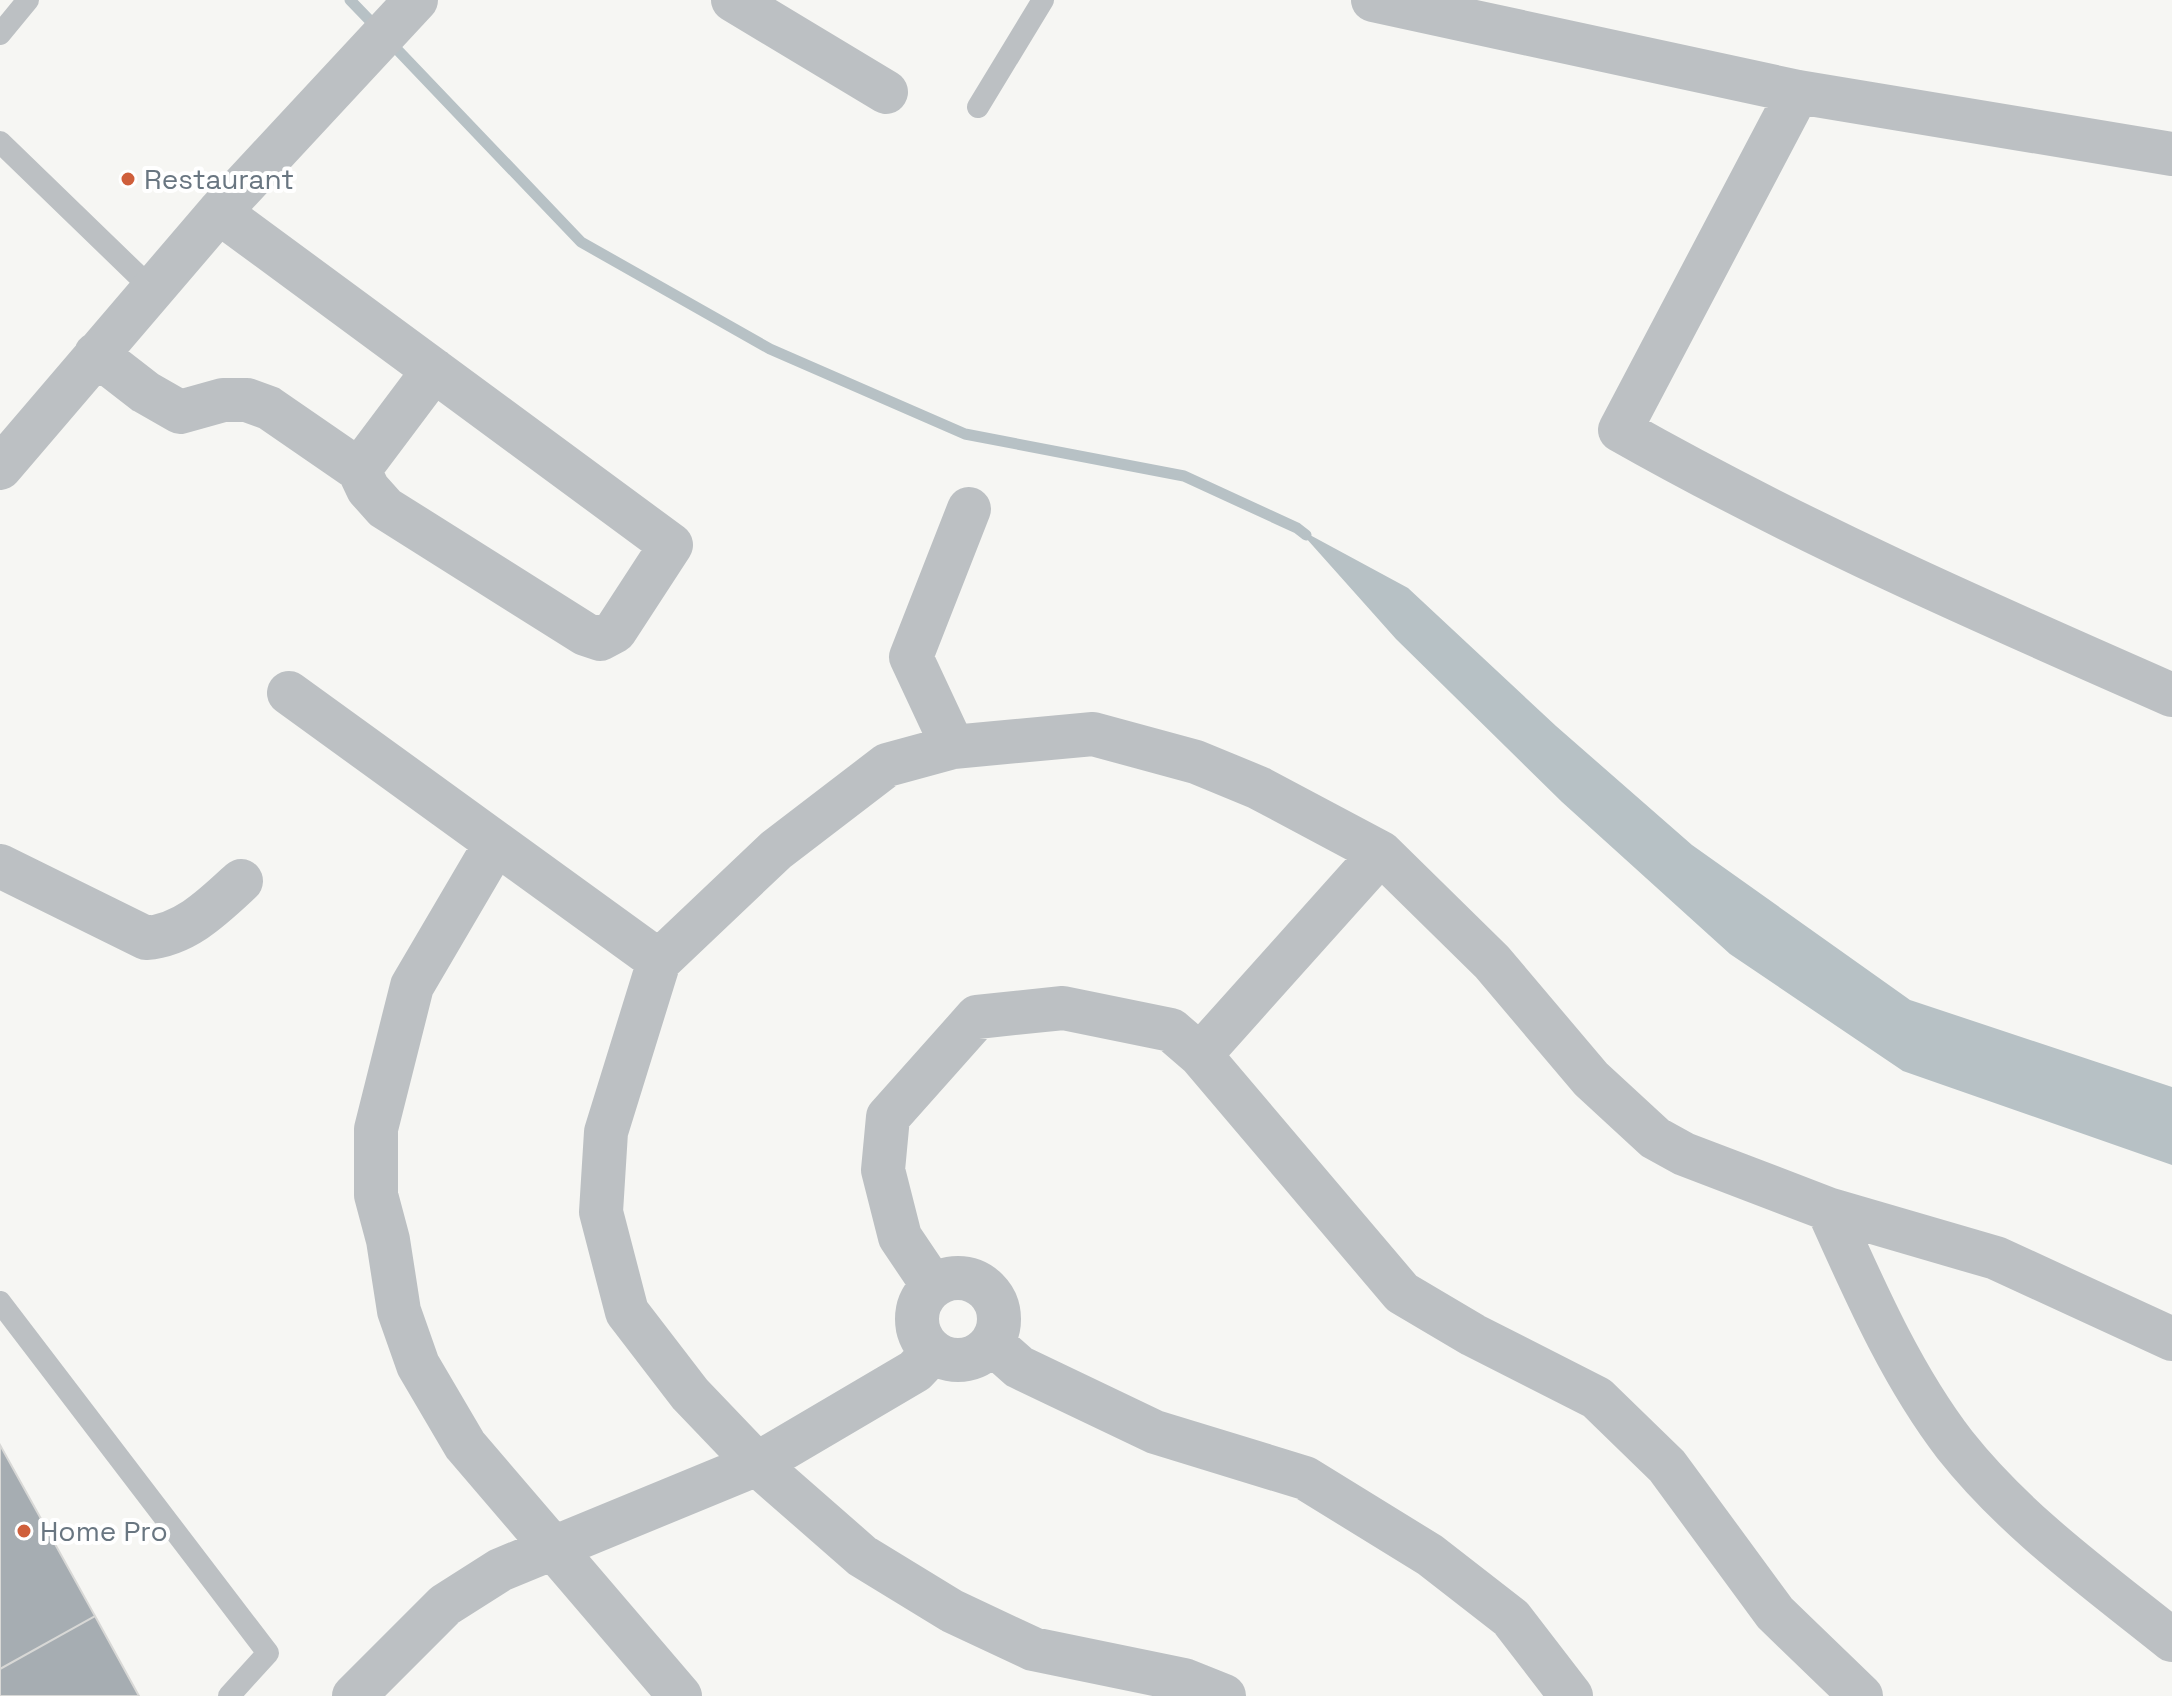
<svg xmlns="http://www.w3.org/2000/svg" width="2172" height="1696" font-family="'Space Grotesk',sans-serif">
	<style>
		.water { fill: #b7c1c5 }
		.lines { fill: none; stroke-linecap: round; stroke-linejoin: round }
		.stream { stroke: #b7c1c5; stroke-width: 11 }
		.building { fill: #a6adb2; stroke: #d8d8d6; stroke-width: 2 }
		.service { stroke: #bcc0c3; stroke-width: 22 }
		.minor { stroke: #bcc0c3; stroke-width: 44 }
		.poi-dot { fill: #cf5f3b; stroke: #fff; stroke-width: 3 }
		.labels { text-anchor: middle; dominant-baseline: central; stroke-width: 8; stroke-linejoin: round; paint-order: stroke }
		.poi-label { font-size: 28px; fill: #697681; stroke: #fff; text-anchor: start }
	</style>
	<rect width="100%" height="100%" fill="#f6f6f3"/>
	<path class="water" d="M1297 528 1408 588 1556 726 1692 845 1910 1000 2172 1087V1165L1903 1071 1730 954 1562 802 1396 639Z"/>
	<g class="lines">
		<path class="stream" d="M350 0 377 28
			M389 41 581 242 770 349 965 434 1184 476 1297 528 1306 535"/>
	</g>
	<path class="building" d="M0 1445 95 1616 0 1669Z
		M95 1616 139 1696H0V1669Z"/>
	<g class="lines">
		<path class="service" d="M0 34 28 0
			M978 107 1043 0
			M0 142 152 289
			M0 1302 268 1653 229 1696"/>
		<path class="minor" d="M733 0 886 92
			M1373 0 1798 92 2172 154
			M1798 92 1620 430C1798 531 1985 613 2172 695
			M96 354 145 392 180 412 223 400H247L269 408 359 470 368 489 385 508 585 634 600 639 615 631 671 545 219 212
			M0 468 219 212 416 0
			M359 470 434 370
			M289 693 659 961
			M953 747 911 657 969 509
			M496 843 412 986 376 1129V1195L388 1240 399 1311 418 1365 465 1445 680 1696
			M0 866 146 938C185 935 213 907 241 881
			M1200 1055 1381 853
			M1828 1209C1864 1289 1901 1375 1955 1445 2016 1522 2096 1579 2172 1640
			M917 1319a41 41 0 1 1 82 0a41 41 0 1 1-82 0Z
			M933 1286 900 1237 883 1170 888 1117 977 1017 1063 1008 1171 1030 1200 1055 1402 1293 1473 1335 1597 1398 1667 1466 1775 1613 1861 1696
			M992 1343 1019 1367 1155 1432 1305 1478 1430 1555 1511 1618 1571 1696
			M354 1696 445 1605 500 1570 757 1464 915 1371 933 1352
			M1224 1696 1184 1680 1033 1649 952 1611 862 1556 757 1464 690 1394 627 1312 601 1212 606 1132 659 961 776 850 887 765 953 747 1093 734 1196 762 1259 788 1381 853 1492 962 1591 1079 1655 1138 1684 1154 1828 1209 1996 1258 2172 1339"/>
	</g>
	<g class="poi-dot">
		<circle cx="128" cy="179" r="8"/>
		<circle cx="24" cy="1531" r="8"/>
	</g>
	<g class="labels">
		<g class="poi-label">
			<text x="144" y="179">Restaurant</text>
			<text x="40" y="1531">Home Pro</text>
		</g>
	</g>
</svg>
